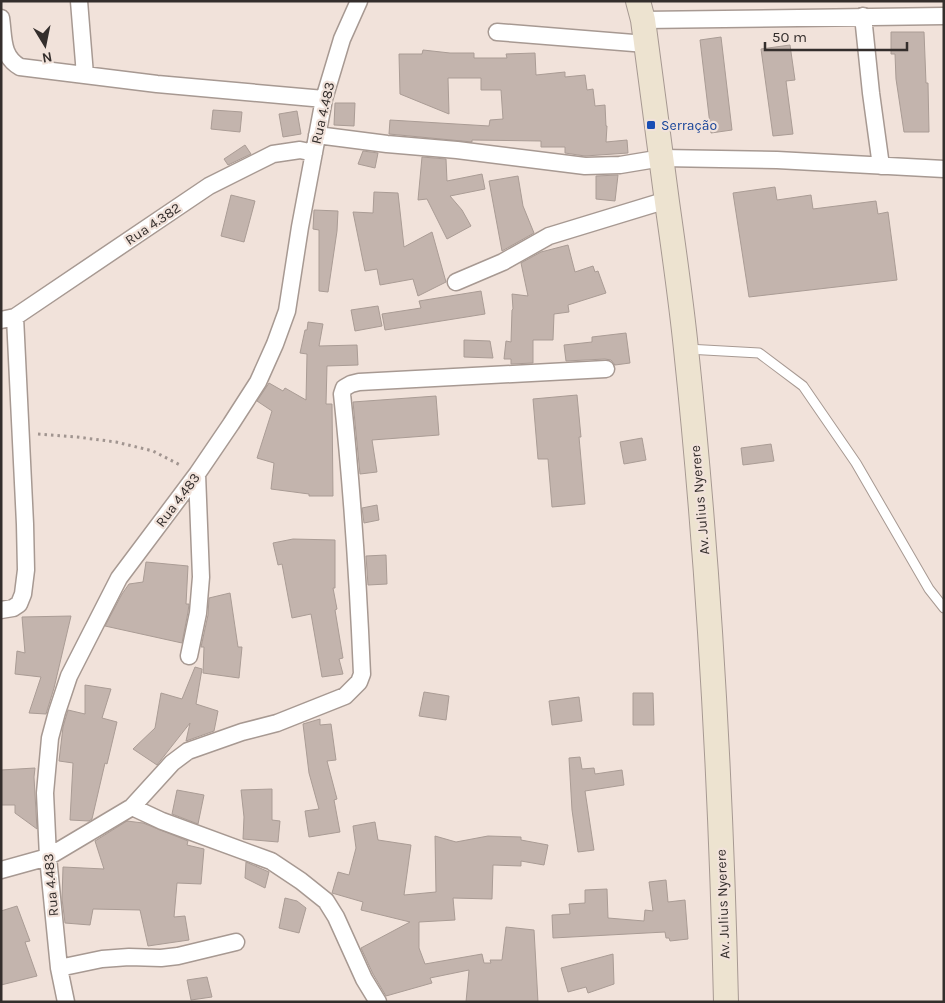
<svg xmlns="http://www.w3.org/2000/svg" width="945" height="1003" font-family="Karla,sans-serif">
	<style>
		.building { fill: #c3b4ad; stroke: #aa9c95 }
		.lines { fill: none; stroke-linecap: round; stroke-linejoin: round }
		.service-casing { stroke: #a79992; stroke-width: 11 }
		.minor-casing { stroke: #a79992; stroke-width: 19 }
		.secondary-casing { stroke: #a79992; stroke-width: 26 }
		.path { stroke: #a19590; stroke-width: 3; stroke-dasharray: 2.5 4; stroke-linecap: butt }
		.service { stroke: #fff; stroke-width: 9 }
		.minor { stroke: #fff; stroke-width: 16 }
		.secondary { stroke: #ede3d0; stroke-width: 24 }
		.transit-dot { fill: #1a4fb4; stroke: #f1e2da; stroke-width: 2 }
		.labels { text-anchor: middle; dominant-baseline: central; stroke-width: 4.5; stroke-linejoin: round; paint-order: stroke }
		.street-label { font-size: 14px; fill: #342e2c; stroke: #f1e2da }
		.transit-label { font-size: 14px; fill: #164399; stroke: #f1e2da; text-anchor: start }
	</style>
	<rect width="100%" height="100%" fill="#f1e2da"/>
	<path class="building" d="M891 32H924L926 83H928L929 132H904L896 79 895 54H891Z
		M721 37 732 130 711 133 700 40Z
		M790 45 795 80 786 81 793 134 773 136 761 49Z
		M423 50 450 53H474V58H507L506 54 535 53 536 75 565 72V77L585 75 587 90 593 89 595 106 605 105 606 126H607L606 142 627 140 628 153 585 156 565 153V147H541V141L472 140V142L389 134 390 120 489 126 490 120 503 119 501 90H481V78H448L449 114 400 94 399 54H422Z
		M335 103H355L354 126 334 125Z
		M213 110 242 112 240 132 211 129Z
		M297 111 301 134 283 137 279 114Z
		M245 145 251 154 228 165 224 159Z
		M363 151 378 153 375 168 358 164Z
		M422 157 446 159 447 181 482 174 485 189 450 196 462 210 471 226 447 239 427 199 418 200Z
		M618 175 615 201 596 199V176Z
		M518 176 523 206 534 233 502 251 489 181Z
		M775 187 777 200 811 195 813 209 876 201 878 214 888 212 897 280 749 297 733 193Z
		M374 192 398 193 404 247 432 232 446 282 418 296 413 279 380 285 377 269 365 271 353 212 373 213Z
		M231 195 255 201 244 242 221 236Z
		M314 210 338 211 337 231 328 292 319 291V230L313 229Z
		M568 245 575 272 593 266 595 272 598 271 606 293 568 305 569 312 554 314 553 340H533V363L511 364V359H504L506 341 511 342 512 310 513 309 512 294 528 296 521 263 541 252Z
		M481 291 485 314 385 330 382 314 421 308 419 301Z
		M378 306 382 326 355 331 351 310Z
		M308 322 323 324 319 346 357 345 358 365 327 366 326 404H332L333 496H309V494L271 489 274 463 257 458 272 411 257 401 269 383 283 391 285 388 306 400 307 354 300 353 305 330H307Z
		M626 333 630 363 615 365 611 360 605 359 566 361 564 345 592 342V337Z
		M464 340 490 341 493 358 464 357Z
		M577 395 581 437H579L585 504 552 507 548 459H538L533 399Z
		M436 396 439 435 372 440 377 472 360 474 353 402Z
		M642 438 646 460 624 464 620 442Z
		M771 444 774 461 743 465 741 448Z
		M377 505 379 520 364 523 362 508Z
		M293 539 335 540V588H333L337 609 335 610 343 658 339 659 343 674 322 677 311 614 292 618 282 564 278 565 273 543Z
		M386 555 387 584 368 585 366 556Z
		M146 562 188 566 186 604H189L188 612 182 643 105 626 122 594 129 584 143 582Z
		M230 593 238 647H242L239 678 203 673 204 647H201L208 615 209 598Z
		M71 616 54 688 46 714 29 713 41 677 15 674 17 651 25 653 22 617Z
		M195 667 202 669 196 704 218 711 214 731 186 741 190 723 157 765 133 749 155 728 161 693 182 699Z
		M85 685 111 689 102 718 117 722 107 764 105 763 92 819 89 821 70 820 73 763 59 761 63 727 68 710 85 714Z
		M424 692 449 696 446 720 419 716Z
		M633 693H653L654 725H633Z
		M579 697 582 721 552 725 549 701Z
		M320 719V725L331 724 336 760 327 761 337 799 334 800 340 832 309 837 305 811 319 809 309 773 303 724Z
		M580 757 582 769 594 768 595 774 622 770 624 785 585 791 594 850 578 852 572 810 569 758Z
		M35 768 34 777 37 829 15 813V805H1V770Z
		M272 789V820L280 821 278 842 243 839 244 817 241 790Z
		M177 790 204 795 198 824 172 814Z
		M127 821 143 823 188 841 187 845 204 849 201 884 177 883 174 917 185 916 189 940 148 946 140 910 93 909 90 925 65 923 62 899 63 867 104 869 95 841Z
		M375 822 378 840 411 845 404 895 436 892 435 836 456 842 488 836 521 837V840L548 845 544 865 521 861V866L493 865 492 899 453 898 455 920 419 922V948L425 964 482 954 484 963H491L490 960H502L506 927 534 930 538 1002H466L469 970 430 978 432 983 386 996 373 974 361 948 410 922 361 910 363 902 332 893 338 872 349 875 356 848 353 826Z
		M246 862 269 872 265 888 245 878Z
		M666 880 668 902 685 900 688 939 670 941 669 938H666L665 932 553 938 552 915 570 914 569 904 585 903V890L607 889 608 918 644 921 645 910 653 911 649 882Z
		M285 898 297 901 306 908 299 933 279 928Z
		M17 906 30 941 25 942 37 976 1 985V911Z
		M613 954 614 984 588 993 586 987 568 992 561 968Z
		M207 977 212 997 191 1000 187 980Z"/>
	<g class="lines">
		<g class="service-casing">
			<path id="service" d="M687 349 759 353 803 386 856 463 929 589 944 608"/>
		</g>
		<g class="minor-casing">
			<path id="minor" d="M79 1 85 75
				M863 16 871 93 881 166
				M1 18C4 38 1 56 20 67L157 84 324 99
				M643 20 944 16
				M497 32 646 44
				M317 135 387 144 457 150 585 166 620 165 662 158 777 160 944 169
				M456 282 503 262 549 236 667 200
				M1 320 15 317 209 186 273 154 300 150 314 153
				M1 610 13 608 19 604 23 594 26 570 25 524 15 317
				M189 656 198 613 201 577 197 474
				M132 807 172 763 188 751 242 732 277 723 345 696 359 682 362 674C358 580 352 487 342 394L344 388 351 384 359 382 606 369
				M1 870 48 857 132 807 162 821 271 861 301 881 326 901 336 917 364 979 378 1002
				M59 968 102 959 129 957 161 958 178 956 236 942
				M66 1002 59 968 48 857 45 793 50 738 57 712 69 676 119 578 197 474 231 424 258 382 275 344 287 311 300 227 324 99 342 39 359 1"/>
		</g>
		<g class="secondary-casing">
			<path id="secondary" d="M638 1 643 20C651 80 659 141 667 202 674 251 681 300 686 349 709 566 721 784 726 1002"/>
		</g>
		<path class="path" d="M38 434 77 437 116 442 153 451 182 466"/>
		<use href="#service" class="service"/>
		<use href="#minor" class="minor"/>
		<use href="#secondary" class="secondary"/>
	</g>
	<rect class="transit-dot" x="646" y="120" width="10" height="10" rx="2.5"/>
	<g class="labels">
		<g class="street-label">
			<text transform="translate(323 113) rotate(-77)">Rua 4.483</text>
			<text transform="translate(153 224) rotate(-34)">Rua 4.382</text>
			<text transform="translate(178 500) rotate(-53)">Rua 4.483</text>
			<text transform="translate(700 500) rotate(-95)">Av. Julius Nyerere</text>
			<text transform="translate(51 885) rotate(-95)">Rua 4.483</text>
			<text transform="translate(723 904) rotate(-92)">Av. Julius Nyerere</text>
		</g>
		<g class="transit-label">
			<text x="661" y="125">Serração</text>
		</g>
	</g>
	<rect width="945" height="1003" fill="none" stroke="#342e2c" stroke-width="5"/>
	<g transform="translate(45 45) rotate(170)" stroke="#f1e2da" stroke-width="4" paint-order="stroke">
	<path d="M0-4L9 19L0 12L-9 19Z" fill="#342e2c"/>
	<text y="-8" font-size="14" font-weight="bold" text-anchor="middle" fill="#342e2c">N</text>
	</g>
	<path d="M765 42v8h142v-8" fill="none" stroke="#342e2c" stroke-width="2.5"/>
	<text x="772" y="42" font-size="15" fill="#342e2c" stroke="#f1e2da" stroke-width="4" paint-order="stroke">50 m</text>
</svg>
